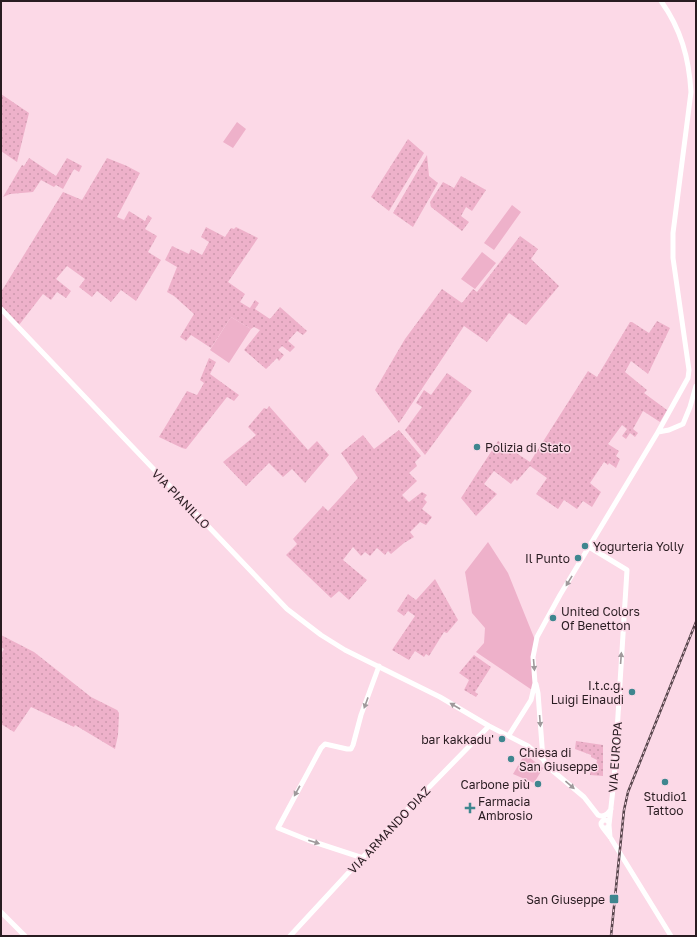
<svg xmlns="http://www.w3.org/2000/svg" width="697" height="937" font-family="'Golos Text',sans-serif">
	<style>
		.grass { fill: url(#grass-dots) }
		.park { fill: #eeb1ca }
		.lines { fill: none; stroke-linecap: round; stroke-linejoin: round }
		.secondary { stroke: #fff; stroke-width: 5 }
		.rail-casing { stroke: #55434a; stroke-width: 2.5 }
		.rail { stroke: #fcd9e7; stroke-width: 1; stroke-dasharray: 3; stroke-linecap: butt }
		.oneway { fill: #9f999b }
		.poi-dot { fill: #3f868f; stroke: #fcd9e7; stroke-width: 1.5 }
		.labels { text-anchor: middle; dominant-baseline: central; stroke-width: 3; stroke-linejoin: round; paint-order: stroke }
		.poi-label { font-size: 12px; fill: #291c21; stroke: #fcd9e7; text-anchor: start }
		.street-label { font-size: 12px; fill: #291c21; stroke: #fcd9e7 }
	</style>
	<defs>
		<pattern id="grass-dots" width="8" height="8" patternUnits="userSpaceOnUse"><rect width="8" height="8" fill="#eeb1ca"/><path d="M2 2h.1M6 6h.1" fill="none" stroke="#cc98ad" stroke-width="1.8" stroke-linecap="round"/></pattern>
	</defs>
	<rect width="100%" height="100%" fill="#fcd9e7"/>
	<path class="grass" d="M1 94 29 113 17 162 1 151Z
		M408 139 424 153 389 211 371 197Z
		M427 155 429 176 438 183 413 227 393 213Z
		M29 158 56 176 67 158 82 166 79 172 74 169 63 189 56 185 54 187 41 180 33 192 10 194 3 197 22 165 24 166Z
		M107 158 127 166 140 173 117 217 124 220 129 211 145 221 148 215 152 218 145 229 157 236 148 252 161 260 136 301 121 290 111 302 97 291 92 297 79 287 85 279 67 266 56 279 71 291 66 298 57 292 51 300 43 294 19 325 1 306V292L63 192 82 200Z
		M461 176 486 190 472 211 466 207 461 216 469 222 462 231 431 207 430 202 443 182 454 188Z
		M206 227 225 237 231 228 234 229 236 227 258 238 228 282 245 294 240 302 250 308 255 300 259 303 255 309 270 319 280 307 307 331 303 335 297 331 288 341 295 347 290 352 282 346 278 350 284 355 279 361 277 358 266 369 244 350 260 330 254 327 251 329 231 317 211 348 191 335 186 341 180 337 194 314 174 296 167 292 177 267 165 260 172 246 189 254 191 249 202 255 209 242 201 237Z
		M520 236 538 249 531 259 559 286 526 325 509 313 487 342 464 326 399 423 375 390 405 339 442 289 462 303 473 289 477 292Z
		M657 321 670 328 648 374 631 361 625 372 647 390 644 393 667 410 660 422 643 411 633 429 638 433 635 437 630 433 626 439 622 436 627 429 622 425 608 444 619 451 616 456 620 459 616 468 609 463 608 465 604 462 590 483 601 492 592 507 583 501 577 509 564 500 558 509 536 494 547 478 530 466 517 481 515 479 511 484 494 471 484 484 497 494 476 516 461 498 498 441 530 462 588 371 597 377 630 322H632L649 333Z
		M209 358 216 362 210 374 239 395 234 401 227 397 186 449 182 448 159 437 187 391 197 395 204 383 200 380Z
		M447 373 472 391 425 455 405 430 422 407 416 403 424 390 431 395Z
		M269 406 308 450 317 441 329 455 305 483 292 469 283 477 269 463 246 486 223 462 256 435 248 427 264 408 267 409Z
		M399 430 421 456 415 462 417 466 409 473 417 481 402 495 409 502 422 492 427 495 424 499 427 502 422 509 432 517 426 525 420 522 410 532 414 537 404 543 391 554 388 551 385 555 377 548 370 556 365 552 361 556 353 547 343 560 367 580 349 600 339 591 331 598 286 555 297 544 293 539 323 506 328 511 358 478 341 453 363 435 374 449Z
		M435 579 458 620 447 633 444 632 429 656 426 654 424 657 415 651 409 660 392 650 415 616 408 611 404 616 397 611 408 594 416 600Z
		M1 635 34 652 91 697 117 710 119 713 118 735 115 749 75 725 74 727 31 707 14 732 1 724V654L4 649 1 647Z
		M474 655 491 667 475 692 478 694 476 697 464 690 469 680 459 673Z
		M576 741 603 745V776L590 775 591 770H595L597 760 591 757V755L575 749Z"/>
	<path class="park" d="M237 122 246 129 233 148 223 142Z
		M512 205 521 212 494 250 484 243Z
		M482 252 496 263 475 289 461 279Z
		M231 317 251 329 229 363 210 350Z
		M488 542 508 573 535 640 534 682 532 690 476 652 484 643 485 628 472 613 465 572Z
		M525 754 543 768 534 783 513 774Z"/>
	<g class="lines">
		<path class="secondary" d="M1 309 287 609 321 635 345 650 440 697 489 726 528 746 543 759
			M658 432 669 430 683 424 690 407 696 386
			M589 547 627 570 614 780 609 825 610 837
			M536 684 538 693 543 759 547 766 584 797 598 815C604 818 608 814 611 809
			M509 735 531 700 535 683 533 657 537 637 560 595 658 432 688 378 689 370 673 258V233L691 92C689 58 681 29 661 1
			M601 824a4 4 0 1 1 8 0a4 4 0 1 1-8 0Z
			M603 828 610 837 671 936
			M363 858 308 840 278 828 321 748 325 744 347 749H351L353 745 361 715 379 666
			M1 912 25 936
			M290 936 401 816 489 726"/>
		<g class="rail-casing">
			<path id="rail" d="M611 936 624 810 628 792 696 622"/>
		</g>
		<use href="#rail" class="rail"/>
	</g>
	<defs><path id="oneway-solid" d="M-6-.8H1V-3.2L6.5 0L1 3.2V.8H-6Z"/></defs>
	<g class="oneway">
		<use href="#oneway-solid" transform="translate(569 581) rotate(121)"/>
		<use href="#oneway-solid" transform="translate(621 658) rotate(-86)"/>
		<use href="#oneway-solid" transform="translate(534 665) rotate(85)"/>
		<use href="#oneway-solid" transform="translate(366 703) rotate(110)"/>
		<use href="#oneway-solid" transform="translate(455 706) rotate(-150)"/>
		<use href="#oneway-solid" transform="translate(540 721) rotate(86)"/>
		<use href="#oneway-solid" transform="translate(570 785) rotate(41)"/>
		<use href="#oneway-solid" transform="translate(297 791) rotate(119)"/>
		<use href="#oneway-solid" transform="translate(314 842) rotate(18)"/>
	</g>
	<g class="poi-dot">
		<circle cx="477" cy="447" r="4"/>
		<circle cx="585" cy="546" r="4"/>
		<circle cx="578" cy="558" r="4"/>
		<circle cx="553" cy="618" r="4"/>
		<circle cx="632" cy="692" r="4"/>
		<circle cx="502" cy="739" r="4"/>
		<circle cx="511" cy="759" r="4"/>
		<circle cx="665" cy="782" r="4"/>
		<circle cx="538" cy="784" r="4"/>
		<path d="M468 802h4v4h4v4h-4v4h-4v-4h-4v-4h4z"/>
		<rect x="609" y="894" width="10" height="10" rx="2"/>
	</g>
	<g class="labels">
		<g class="poi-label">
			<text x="485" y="447">Polizia di Stato</text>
			<text x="593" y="546">Yogurteria Yolly</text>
			<text x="570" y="558" text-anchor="end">Il Punto</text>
			<text x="561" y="611">United Colors<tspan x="561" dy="14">Of Benetton</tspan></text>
			<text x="624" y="685" text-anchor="end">I.t.c.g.<tspan x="624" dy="14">Luigi Einaudi</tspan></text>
			<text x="494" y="739" text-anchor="end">bar kakkadu'</text>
			<text x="519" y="752">Chiesa di<tspan x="519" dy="14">San Giuseppe</tspan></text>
			<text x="530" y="784" text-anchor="end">Carbone più</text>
			<text x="665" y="796" text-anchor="middle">Studio1<tspan x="665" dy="14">Tattoo</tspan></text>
			<text x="478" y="801">Farmacia<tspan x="478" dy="14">Ambrosio</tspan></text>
			<text x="605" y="899" text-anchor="end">San Giuseppe</text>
		</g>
		<g class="street-label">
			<text transform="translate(181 499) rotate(46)">VIA PIANILLO</text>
			<text transform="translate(615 757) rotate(-86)">VIA EUROPA</text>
			<text transform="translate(389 830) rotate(-47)">VIA ARMANDO DIAZ</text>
		</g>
	</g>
	<rect width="697" height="937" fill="none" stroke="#291c21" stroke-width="4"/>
</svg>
